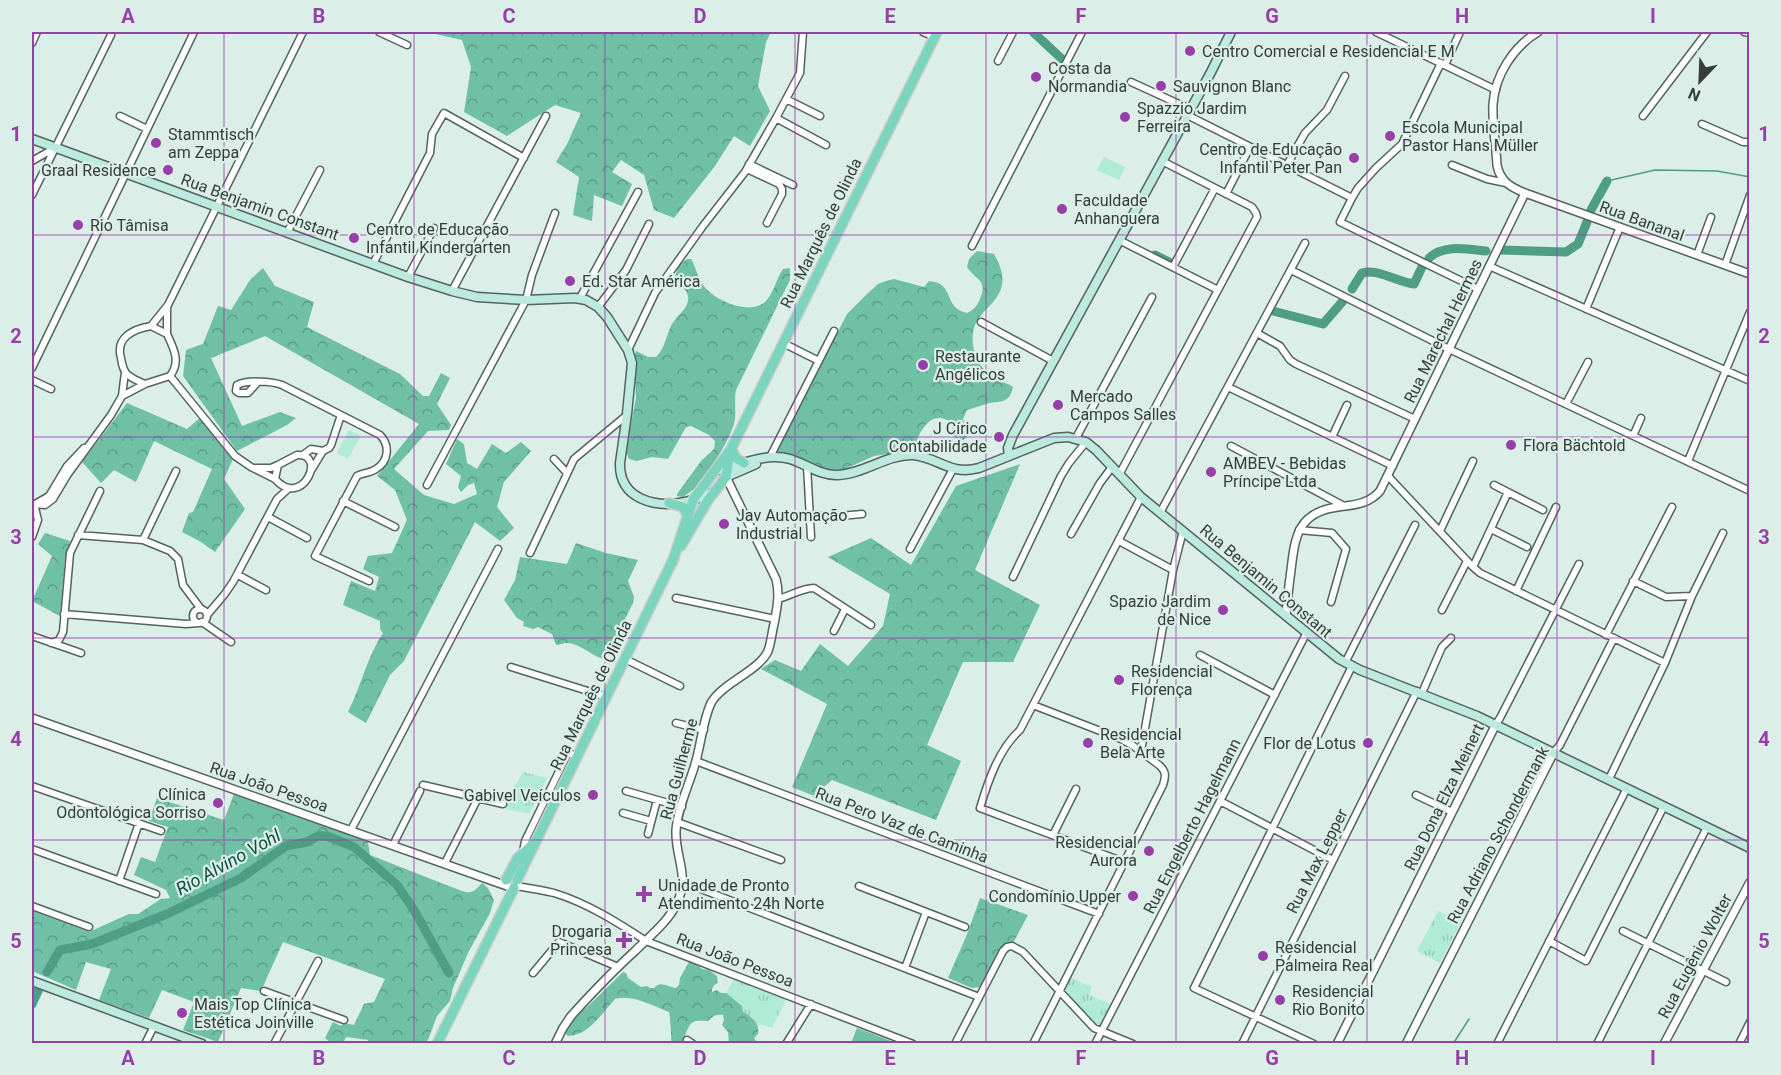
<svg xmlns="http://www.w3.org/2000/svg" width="1781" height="1075" font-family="Roboto,sans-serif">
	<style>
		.grass { fill: url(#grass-tufts) }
		.forest { fill: url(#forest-crowns) }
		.park { fill: #afebd5 }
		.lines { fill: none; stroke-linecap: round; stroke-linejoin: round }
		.stream { stroke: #4d9e85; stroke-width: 1.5 }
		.river { stroke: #4d9e85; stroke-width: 9 }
		.minor-casing { stroke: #53645e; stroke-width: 9 }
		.tertiary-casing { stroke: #53645e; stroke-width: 10 }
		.secondary-casing { stroke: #53645e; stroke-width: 11 }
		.primary-casing { stroke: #cacdcc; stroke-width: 12 }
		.minor { stroke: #fff; stroke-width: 6 }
		.tertiary { stroke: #fff; stroke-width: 7 }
		.secondary { stroke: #bde9de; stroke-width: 8 }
		.primary { stroke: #7ad4be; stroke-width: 9 }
		.grid { fill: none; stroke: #973ea9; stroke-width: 1.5; stroke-opacity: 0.55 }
		.poi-dot { fill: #973ea9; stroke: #dbeee7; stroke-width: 2 }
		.labels { text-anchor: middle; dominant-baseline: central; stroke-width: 4.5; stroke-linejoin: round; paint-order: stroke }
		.poi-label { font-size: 16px; fill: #353d3a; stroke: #dbeee7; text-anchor: start }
		.street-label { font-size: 16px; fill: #353d3a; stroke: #dbeee7 }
		.water-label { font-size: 18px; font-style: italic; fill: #094f3e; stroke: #dbeee7 }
		.neatline { fill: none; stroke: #973ea9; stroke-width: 2 }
		.grid-label { font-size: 20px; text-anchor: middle; font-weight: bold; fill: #973ea9 }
	</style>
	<defs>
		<pattern id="grass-tufts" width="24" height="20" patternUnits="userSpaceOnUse" patternTransform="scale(1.5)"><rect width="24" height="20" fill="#afebd5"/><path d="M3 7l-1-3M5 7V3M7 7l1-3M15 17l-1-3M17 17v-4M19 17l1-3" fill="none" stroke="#97cab8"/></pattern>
		<pattern id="forest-crowns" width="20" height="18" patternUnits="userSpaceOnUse" patternTransform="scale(1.5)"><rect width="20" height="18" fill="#6fc0a5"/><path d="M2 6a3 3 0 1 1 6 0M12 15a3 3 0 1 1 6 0" fill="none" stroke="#5c9d87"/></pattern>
	</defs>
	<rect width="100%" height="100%" fill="#dbeee7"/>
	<path class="grass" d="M523 772 547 778 529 814 503 808Z
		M1438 911 1461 922 1440 963 1417 951Z
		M1069 977 1092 987 1089 995 1113 1005 1102 1026 1097 1028 1094 1026 1064 988Z
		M734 979 749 984 750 987 755 986 757 989 767 988 773 994 784 997 786 1000 772 1028 761 1024 758 1026 751 1017 743 1012 741 1005 726 993Z"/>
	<path class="forest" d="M427 32H771L766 42 758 86 770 111 750 146 734 136 715 166 674 218 654 210 644 175 621 160 612 172 632 184 622 206 594 195 592 221 573 215 579 177 556 162 567 144 581 113 555 105 507 136 464 112 471 67 462 40Z
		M977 251 994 254C1000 264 1005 277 1001 289 997 301 985 309 978 319 966 338 975 365 992 377 999 382 1006 382 1013 387 1009 405 1000 400 986 404 980 406 973 408 967 410L963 419 969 435 963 440 955 438 952 431V423C930 407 919 433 913 450L874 456 845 469 837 470H829L791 455 777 452 847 314 865 296 878 284 886 281 894 279 924 287 929 281C956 283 942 308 967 313 974 310 977 306 980 299 988 279 976 281 967 267L969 259Z
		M687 259H691C696 267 697 277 703 285 713 300 750 316 765 302 774 293 776 279 783 269L790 268V280L736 390C734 400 736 409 735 419 733 435 709 473 698 485 694 490 688 493 683 497L677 496V494L701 461 714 449 715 441 709 435 691 426 686 427 668 459 652 457 637 461 629 459 626 451 636 398 634 358 636 351 648 357H656C665 349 666 335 672 324 677 315 690 308 688 296 687 289 678 283 674 278L680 264Z
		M263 268 275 286 314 302 307 327 400 374 423 396H429L441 373 450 378 437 404 451 425 449 430 428 431 394 469 424 495 454 504 477 494 474 483 468 485 461 492 458 487 461 476 446 464 457 439 464 444 467 463 477 469 492 444 506 453 521 442 531 451 504 482 497 507 514 528 500 541 475 522 404 661 390 675 366 723 348 712C361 686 367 657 383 633L380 629V621L343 605 351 581 375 591 379 577 363 569 368 556 392 553 407 520 395 490 377 476 419 424 265 336 211 358 242 426 280 412 296 418 287 425 237 451 183 376 186 350 203 344 218 306 231 310 250 280Z
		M127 403 187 429 201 417 233 459 224 479 245 509 215 552 201 542 182 532 189 513 193 512 212 469 154 441 136 482 114 470 101 483 82 462Z
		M1020 464 975 570 1040 605 1013 662H963L927 745 961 761 936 820 832 780 814 796 792 787 827 704 761 669 775 660 801 671 820 644 848 666 883 626 890 594 828 557 871 538 911 565 956 486Z
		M45 533 70 541 65 558 60 616 32 601 52 556 38 544Z
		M576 543 606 553 638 560 628 581 634 597 633 603 605 659C592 657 580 643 567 643 563 643 560 645 556 645L552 634 538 627 533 629 523 626 524 622 517 618 504 600 515 580 520 557 567 564Z
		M234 794 366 837 368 842 370 855 454 888C468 893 471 896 482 883L488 888 494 900 490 913 468 953 453 988 450 1001 437 1016 428 1040 423 1044 368 1043V1040L346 1037 343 1043H331L325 1038 333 1022 341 1026 344 1023 354 1025 364 1004 374 1002 385 979 283 942 261 991 241 988 218 1042 183 1030 194 1002 162 990 149 1018 99 1000 111 969 86 962 76 990 32 971V911L89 932 129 914H138L161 899 170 898 166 890 134 875 141 857 155 862 168 827 149 821 157 798 224 820Z
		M980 898 1028 915 1013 943 1005 945 1000 951 980 987 972 988 948 978 968 932Z
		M689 962 699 966 702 969 709 970 717 976 718 983 714 985 712 989V992L717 990 721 993H726L742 1006 743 1012C752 1017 760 1023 758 1034L754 1038 757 1043H729L728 1032 722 1025 724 1020 723 1015C716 1014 713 1016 708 1021 690 1020 691 1021 684 1038L686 1043H671C672 1040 670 1016 669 1012 653 1006 632 994 615 999 603 1012 588 1036 568 1036L565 1033 575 1016 588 1006 623 972 626 973 628 978 641 987 647 986 650 988H654C661 980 667 987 676 988L679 985 680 978Z
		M857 1028 896 1043H851Z"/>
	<path class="park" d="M1104 157 1125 167 1119 180 1097 170Z
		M349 430 361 436 348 459 337 453Z"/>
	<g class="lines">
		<path class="stream" d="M1607 181 1655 170 1717 171 1750 177
			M1453 1044 1469 1019"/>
		<path class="river" d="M1033 32 1063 60
			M1591 210 1607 181
			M1502 250 1566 252 1578 244 1587 222
			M1155 255 1169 262
			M1429 258C1444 244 1467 249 1486 251
			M1352 289 1362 273C1377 268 1397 282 1414 284L1422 267
			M1273 311 1323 324 1343 301
			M47 972 60 950 92 944 167 914 241 878 286 846 307 842 318 836H327L354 847 397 885 414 910 449 973
			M32 1004 38 991"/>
		<g class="minor-casing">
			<path id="minor" d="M379 32 407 45
				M923 32 935 37
				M1376 32 1496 90
				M1744 32 1750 33
				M32 43 37 32
				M998 61 1013 32
				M1441 63 1402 144 1376 168 1358 188 1352 198 1340 222 1478 289
				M1445 65 1460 32
				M1131 82 1190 109
				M786 99 820 116
				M1187 115 1352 198
				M120 116 147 129
				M1643 116 1707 32
				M776 118 826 145
				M1702 124 1743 142H1750
				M32 161 55 148
				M749 164 793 185
				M1287 165 1305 133 1327 110 1345 76
				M1452 165 1487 179 1506 183
				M747 169 779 184 782 189V194L767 223
				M1226 194 1250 147
				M32 195 111 35
				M287 233 320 170
				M1119 240 1218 290
				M972 246 1082 32
				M1697 255 1711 217
				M373 264 430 153 432 134 444 113 524 158
				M1725 265 1750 195
				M1489 266 1750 381
				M1173 267 1215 188
				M1291 270 1449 349 1750 491
				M408 277 434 228
				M452 291 546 116
				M580 298 638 192
				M598 307 626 270 649 224
				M1586 309 1620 227
				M981 322 1053 361
				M151 326 168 305 303 32
				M151 326 167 334C174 349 181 362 170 376L145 384C140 382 133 379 128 375 123 371 122 364 121 358 115 338 133 329 151 326Z
				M1257 333 1280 346 1290 360 1296 364 1415 419
				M167 334V308
				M783 343 819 361
				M628 350 655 293 703 226 745 172 776 118 800 73 803 32
				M32 368 194 32
				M170 376 235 456 251 467 275 479
				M32 380 51 389
				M257 383 248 393H239L236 391 237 385C247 380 271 381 282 385L380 435C390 445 389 461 376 469 370 473 363 473 357 476L315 556 369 581
				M1228 387 1393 466
				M122 396 145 384
				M1566 404 1588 362
				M1633 436 1641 418
				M1332 437 1347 405
				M1076 438 1152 297
				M1231 446 1344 506
				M297 455C328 453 302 510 275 479L278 465Z
				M303 455 311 449 323 451
				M770 457 834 331
				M554 459 567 473
				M1688 461 1750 312
				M807 466 811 537
				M254 468H271L278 465
				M312 469 323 451 329 448 331 445 341 415
				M1119 475 1257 217 1256 213 1252 207 1162 161
				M1388 476 1473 567 1480 573 1665 663
				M427 485 526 300 532 275 555 213
				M1494 485 1543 510
				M343 501 395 527
				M37 503 49 496 67 466 84 448
				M32 504 45 505 53 499 68 474 111 415 122 396 125 372
				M1160 513 1305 243
				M810 514 829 517 862 514
				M268 517 307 538
				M1491 529 1527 547
				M1299 530 1332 533 1346 549 1331 602
				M1440 531 1473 461
				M1071 534 1100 483 1112 467
				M78 535 143 540 170 551 178 559 183 585 201 609
				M32 537 38 520 34 504
				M143 540 176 471
				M1119 541 1173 570
				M910 549 953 469
				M530 553 574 459 627 415
				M1473 567 1508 492
				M238 575 266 590
				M1013 577 1061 476 1069 463 1086 442
				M1633 581 1666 597 1692 596
				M1516 591 1556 507
				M676 598 775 619
				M778 599C790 596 802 588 814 588L871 625
				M193 616a7 7 0 1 1 14 0a7 7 0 1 1-14 0Z
				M1442 610 1467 561
				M64 614 186 624 199 623
				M207 615 224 595 233 582 277 499 289 488
				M202 622 231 642
				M834 631 845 609
				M1606 635 1672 507
				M32 636 81 653
				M51 643 59 640 63 632 70 553 100 491
				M1200 655 1275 695
				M625 659 680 686
				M1345 663 1415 525
				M511 667 607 697
				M1422 693 1442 647 1451 638
				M676 723 704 730
				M1496 724 1500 718 1579 564
				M1141 751 1173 570 1183 531
				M1554 752 1560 745 1614 638
				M696 761 1099 914
				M1609 779 1665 663 1692 596 1723 533
				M423 785 503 804
				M32 786 161 831
				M626 791 682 807
				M1416 795 1452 812
				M1220 801 1333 860
				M623 813 651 821
				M677 822 781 860
				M351 830 498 549
				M648 834 657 800
				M1053 835 1076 789
				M393 845 420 791
				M32 849 156 894
				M523 852 525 841 568 753 578 756
				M1124 862 980 808C988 781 999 749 1020 730L1141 497
				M445 863 478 798
				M119 881 139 823
				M683 882 979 997
				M516 886C529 888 542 890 554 893 587 903 617 922 646 941L913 1044
				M859 886 965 927
				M32 906 89 927
				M1623 931 1726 982
				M1549 941 1586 961 1664 806
				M905 968 926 912
				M533 973 559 942 618 967
				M264 991 344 1020
				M687 1040 693 1044
				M145 1044 154 1026
				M274 1044 318 961
				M786 1044 811 1004
				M955 1044 1003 951 1007 947 1012 946 1023 952 1094 1028 1133 1044
				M1033 1044 1163 785C1166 776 1166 771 1159 765L1132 745 1121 739 1033 705
				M1095 1044 1306 634
				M1242 1044 1417 691
				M1314 1044 1194 988 1352 666
				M1497 1044 1627 788
				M1597 1044 1707 827
				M1739 1044 1750 1022"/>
		</g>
		<g class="tertiary-casing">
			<path id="tertiary" d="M1538 32C1514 46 1495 75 1493 104 1492 124 1496 145 1497 165 1500 181 1510 187 1525 193L1750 274
				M1286 616C1287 601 1289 585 1291 570 1295 536 1298 512 1338 507 1354 505 1369 504 1380 491L1525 193
				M32 718 507 886
				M555 1044 563 1028 571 1016C591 994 613 971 635 951 650 936 668 922 677 903 690 876 675 857 676 831 677 809 690 783 696 761 701 743 703 720 711 703 722 683 759 671 768 651 771 643 772 632 774 624 777 608 780 594 776 579L726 477
				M1337 1044 1496 724
				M1406 1044 1554 752
				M1664 1044 1750 882"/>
		</g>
		<g class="secondary-casing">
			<path id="secondary" d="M32 139 408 277 452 291 477 297 526 300 575 298 586 300 598 307 607 317 628 350 632 363 627 414 620 463C619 500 656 508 685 502 695 500 703 496 712 493
				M1009 455 1008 448 1013 435 1210 74 1231 32
				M714 471C739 466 764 452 790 459 806 464 821 476 838 475 864 474 887 454 913 455 938 457 950 476 979 468L1054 438 1068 437 1086 442 1096 450 1141 497 1339 659 1360 670 1477 716 1750 848
				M726 477 756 464
				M32 981 202 1044"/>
		</g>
		<g class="primary-casing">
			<path id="primary" d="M731 449 736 458 744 463
				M669 503 683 507 687 515
				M681 546 708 500 726 477 730 451
				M672 563 693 500 731 449 937 32
				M506 880 517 859 533 844
				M517 880 674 558
				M437 1044 514 888"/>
		</g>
		<use href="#minor" class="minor"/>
		<use href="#tertiary" class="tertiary"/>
		<use href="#secondary" class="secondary"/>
		<use href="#primary" class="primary"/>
	</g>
	<path class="grid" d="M224 32V1044M414 32V1044M605 32V1044M795 32V1044M986 32V1044M1176 32V1044M1367 32V1044M1557 32V1044M32 235H1750M32 437H1750M32 638H1750M32 840H1750"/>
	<g class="poi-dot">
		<circle cx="1190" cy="51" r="6"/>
		<circle cx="1036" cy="77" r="6"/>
		<circle cx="1161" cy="86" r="6"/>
		<circle cx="1125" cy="117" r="6"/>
		<circle cx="1390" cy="136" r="6"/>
		<circle cx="156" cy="143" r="6"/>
		<circle cx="1354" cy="158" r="6"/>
		<circle cx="168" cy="170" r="6"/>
		<circle cx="1062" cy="209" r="6"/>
		<circle cx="78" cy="225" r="6"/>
		<circle cx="354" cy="238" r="6"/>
		<circle cx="570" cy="281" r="6"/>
		<circle cx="923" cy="365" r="6"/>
		<circle cx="1058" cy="405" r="6"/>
		<circle cx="999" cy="437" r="6"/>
		<circle cx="1511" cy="445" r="6"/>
		<circle cx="1211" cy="472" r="6"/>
		<circle cx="724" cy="524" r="6"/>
		<circle cx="1223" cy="610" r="6"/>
		<circle cx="1119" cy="680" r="6"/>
		<circle cx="1088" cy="743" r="6"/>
		<circle cx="1368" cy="743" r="6"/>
		<circle cx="593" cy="795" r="6"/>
		<circle cx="218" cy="803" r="6"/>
		<circle cx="1149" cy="851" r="6"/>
		<path d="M641 885h6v6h6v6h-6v6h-6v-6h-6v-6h6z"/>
		<circle cx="1133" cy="896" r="6"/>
		<path d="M621 931h6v6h6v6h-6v6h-6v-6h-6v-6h6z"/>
		<circle cx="1263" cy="956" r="6"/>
		<circle cx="1280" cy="1000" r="6"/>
		<circle cx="182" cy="1013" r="6"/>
	</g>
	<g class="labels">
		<g class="poi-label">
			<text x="1202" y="51">Centro Comercial e Residencial E M</text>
			<text x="1048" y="68">Costa da<tspan x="1048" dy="18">Normandia</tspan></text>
			<text x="1173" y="86">Sauvignon Blanc</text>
			<text x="1137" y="108">Spazzio Jardim<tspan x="1137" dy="18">Ferreira</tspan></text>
			<text x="1402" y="127">Escola Municipal<tspan x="1402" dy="18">Pastor Hans Müller</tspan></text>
			<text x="168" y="134">Stammtisch<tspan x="168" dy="18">am Zeppa</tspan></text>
			<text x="1342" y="149" text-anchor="end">Centro de Educação<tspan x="1342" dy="18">Infantil Peter Pan</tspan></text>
			<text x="156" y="170" text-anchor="end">Graal Residence</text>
			<text x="1074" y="200">Faculdade<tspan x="1074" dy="18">Anhanguera</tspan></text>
			<text x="90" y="225">Rio Tâmisa</text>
			<text x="366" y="229">Centro de Educação<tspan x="366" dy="18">Infantil Kindergarten</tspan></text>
			<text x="582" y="281">Ed. Star América</text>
			<text x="935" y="356">Restaurante<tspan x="935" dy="18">Angélicos</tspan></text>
			<text x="1070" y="396">Mercado<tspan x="1070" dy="18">Campos Salles</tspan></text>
			<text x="987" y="428" text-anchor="end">J Círico<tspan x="987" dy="18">Contabilidade</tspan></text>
			<text x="1523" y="445">Flora Bächtold</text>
			<text x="1223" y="463">AMBEV - Bebidas<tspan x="1223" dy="18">Príncipe Ltda</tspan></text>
			<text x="736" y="515">Jav Automação<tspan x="736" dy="18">Industrial</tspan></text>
			<text x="1211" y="601" text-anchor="end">Spazio Jardim<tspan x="1211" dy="18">de Nice</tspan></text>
			<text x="1131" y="671">Residencial<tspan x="1131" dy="18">Florença</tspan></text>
			<text x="1100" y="734">Residencial<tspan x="1100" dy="18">Bela Arte</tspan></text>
			<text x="1356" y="743" text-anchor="end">Flor de Lotus</text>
			<text x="206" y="794" text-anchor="end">Clínica<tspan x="206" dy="18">Odontológica Sorriso</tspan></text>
			<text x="581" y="795" text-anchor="end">Gabivel Veículos</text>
			<text x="1137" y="842" text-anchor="end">Residencial<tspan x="1137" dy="18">Aurora</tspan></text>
			<text x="658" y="885">Unidade de Pronto<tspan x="658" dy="18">Atendimento 24h Norte</tspan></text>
			<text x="1121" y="896" text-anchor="end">Condomínio Upper</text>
			<text x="612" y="931" text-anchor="end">Drogaria<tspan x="612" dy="18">Princesa</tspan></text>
			<text x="1275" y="947">Residencial<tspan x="1275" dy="18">Palmeira Real</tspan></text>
			<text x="1292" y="991">Residencial<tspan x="1292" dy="18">Rio Bonito</tspan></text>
			<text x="194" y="1004">Mais Top Clínica<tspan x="194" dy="18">Estética Joinville</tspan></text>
		</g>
		<g class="street-label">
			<text transform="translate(260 207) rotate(20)">Rua Benjamin Constant</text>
			<text transform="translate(1642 221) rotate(20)">Rua Bananal</text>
			<text transform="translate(821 233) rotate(-64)">Rua Marquês de Olinda</text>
			<text transform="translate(1443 331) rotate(-64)">Rua Marechal Hermes</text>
			<text transform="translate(1266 581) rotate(40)">Rua Benjamin Constant</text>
			<text transform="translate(591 695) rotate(-64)">Rua Marquês de Olinda</text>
			<text transform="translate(679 769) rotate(-75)">Rua Guilherme</text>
			<text transform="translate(269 787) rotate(19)">Rua João Pessoa</text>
			<text transform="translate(1444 797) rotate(-64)">Rua Dona Elza Meinert</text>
			<text transform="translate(902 825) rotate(21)">Rua Pero Vaz de Caminha</text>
			<text transform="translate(1192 826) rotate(-63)">Rua Engelberto Hagelmann</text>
			<text transform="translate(1498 835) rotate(-62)">Rua Adriano Schondermank</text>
			<text transform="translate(1317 861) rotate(-63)">Rua Max Lepper</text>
			<text transform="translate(1695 956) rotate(-62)">Rua Eugênio Wolter</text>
			<text transform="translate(735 960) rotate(21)">Rua João Pessoa</text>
		</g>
		<g class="water-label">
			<text transform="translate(228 862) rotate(-29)">Rio Alvino Vohl</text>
		</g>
	</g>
	<rect width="1781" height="1075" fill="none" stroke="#dbeee7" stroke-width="66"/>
	<g transform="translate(1700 81) rotate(203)" stroke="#dbeee7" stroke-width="4.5" paint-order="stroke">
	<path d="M0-4.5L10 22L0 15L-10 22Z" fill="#353d3a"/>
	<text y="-9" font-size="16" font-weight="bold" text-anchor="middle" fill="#353d3a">N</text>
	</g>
	<rect x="33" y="33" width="1715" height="1009" class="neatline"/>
	<g class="grid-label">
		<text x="128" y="23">A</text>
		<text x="319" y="23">B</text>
		<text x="509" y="23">C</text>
		<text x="700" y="23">D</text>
		<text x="890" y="23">E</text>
		<text x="1081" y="23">F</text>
		<text x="1272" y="23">G</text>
		<text x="1462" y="23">H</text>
		<text x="1653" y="23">I</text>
		<text x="16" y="141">1</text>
		<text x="1764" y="141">1</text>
		<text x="16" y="343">2</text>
		<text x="1764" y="343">2</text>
		<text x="16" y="544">3</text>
		<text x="1764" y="544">3</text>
		<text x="16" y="746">4</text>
		<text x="1764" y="746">4</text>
		<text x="16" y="948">5</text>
		<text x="1764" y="948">5</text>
		<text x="128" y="1065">A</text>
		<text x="319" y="1065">B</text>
		<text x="509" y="1065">C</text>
		<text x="700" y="1065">D</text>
		<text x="890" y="1065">E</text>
		<text x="1081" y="1065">F</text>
		<text x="1272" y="1065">G</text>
		<text x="1462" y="1065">H</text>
		<text x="1653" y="1065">I</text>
	</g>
</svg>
